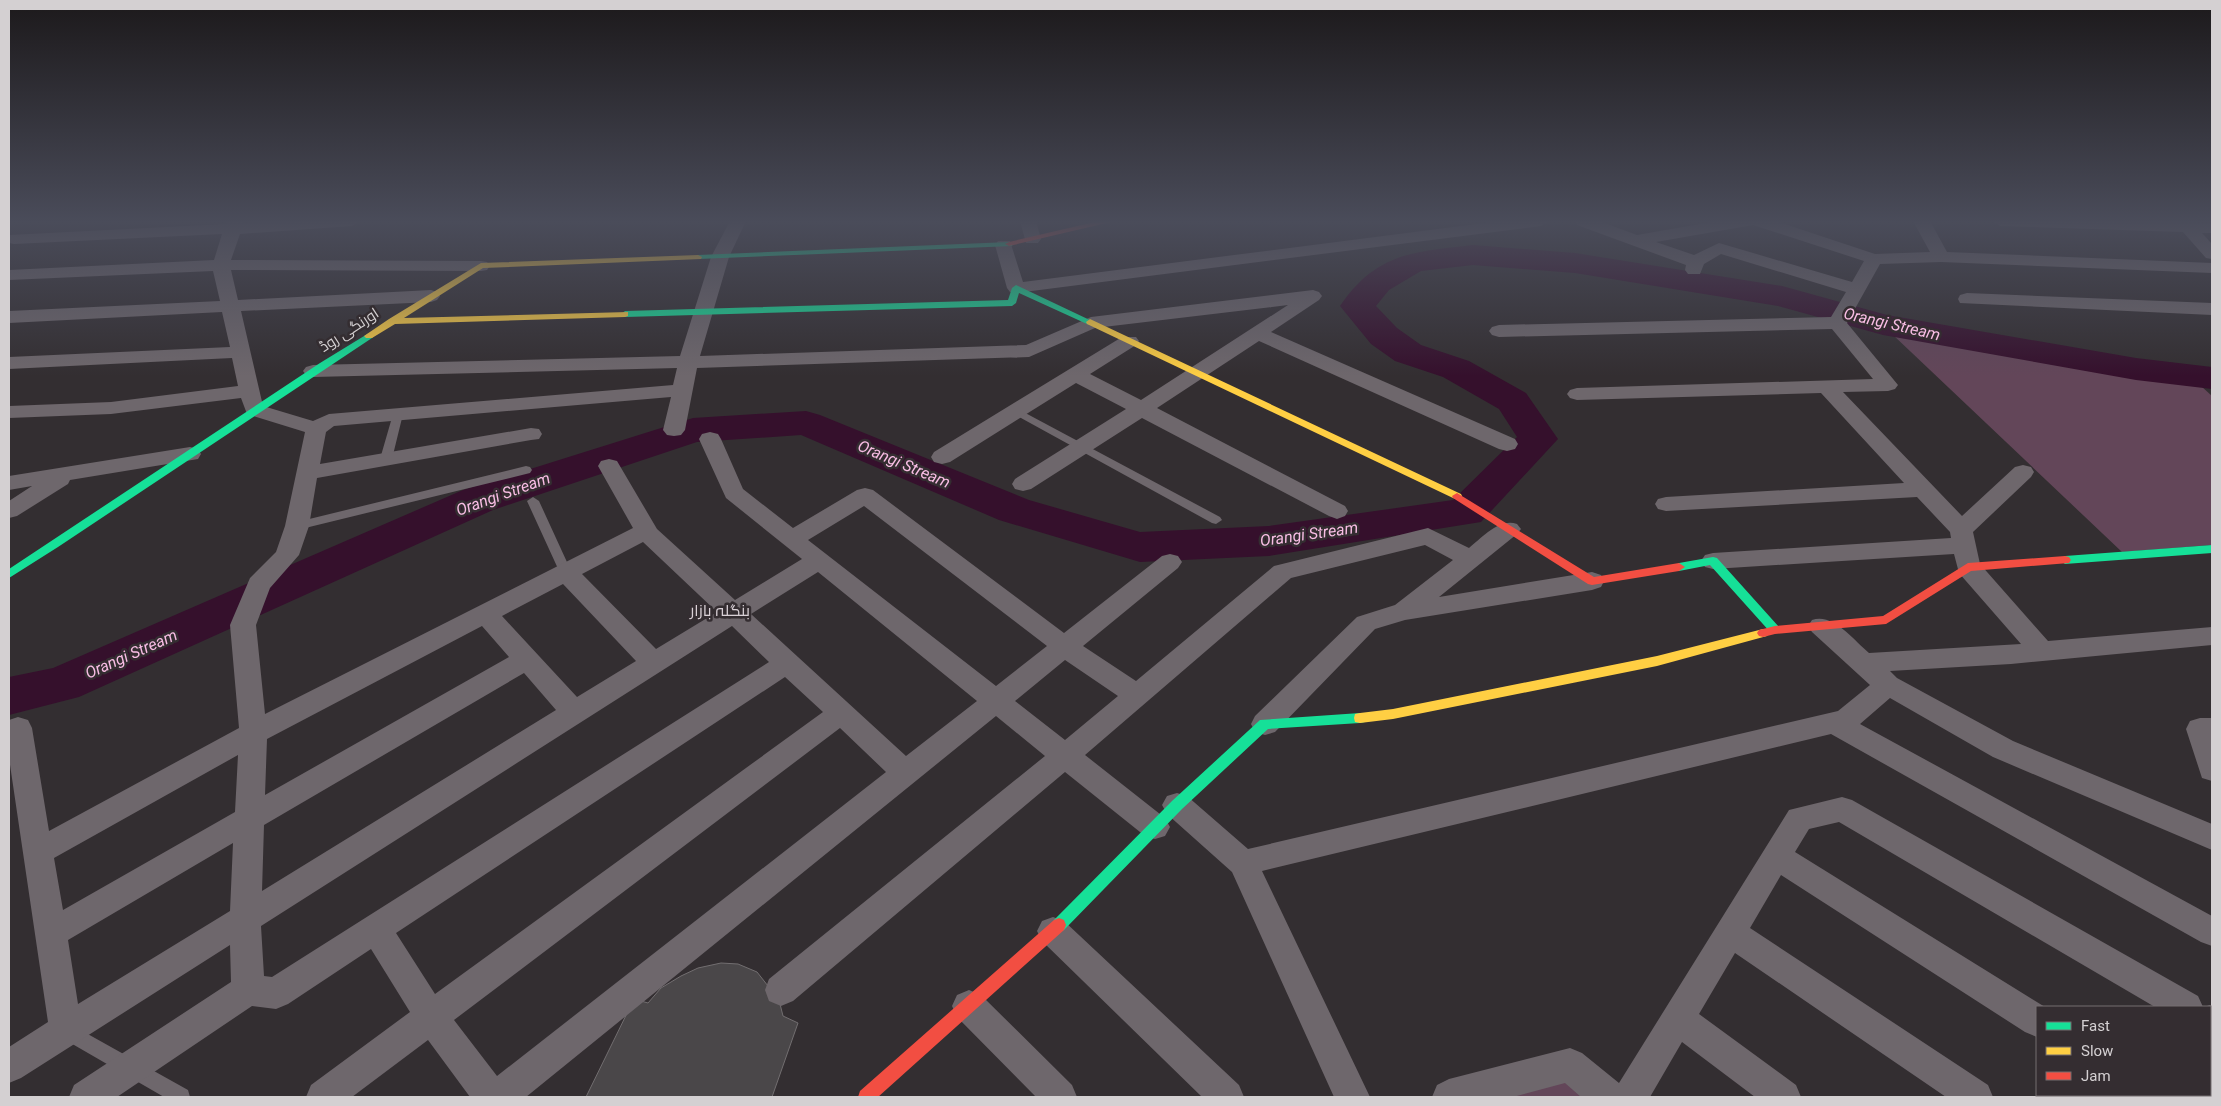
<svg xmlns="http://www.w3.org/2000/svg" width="2221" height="1106" font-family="Roboto,Cairo,sans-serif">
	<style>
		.green { fill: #634659 }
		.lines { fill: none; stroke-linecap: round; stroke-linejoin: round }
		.river { fill: #35102c; fill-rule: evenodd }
		.building { fill: #4a4749; stroke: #726e70 }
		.lane { fill: #6e676c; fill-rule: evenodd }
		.street { fill: #6e676c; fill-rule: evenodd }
		.fast { fill: #16e098; fill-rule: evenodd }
		.slow { fill: #ffcf43; fill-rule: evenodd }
		.jam { fill: #f24e42; fill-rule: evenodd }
		.labels { text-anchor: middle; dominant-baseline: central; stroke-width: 5; stroke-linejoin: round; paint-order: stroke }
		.street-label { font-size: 15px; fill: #d4d0d2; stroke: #342d31 }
		.water-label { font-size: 16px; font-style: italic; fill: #f8bde4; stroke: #342d31 }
		.neighbourhood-label { font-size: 16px; fill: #d9d0d6; stroke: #342d31 }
	</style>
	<rect width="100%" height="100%" fill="#332e31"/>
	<path class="green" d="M1892 334 2201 386 2212 396V545L2122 552Z
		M1565 1081 1584 1097H1505Z"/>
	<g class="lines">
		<path class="river" d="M1473 245 1575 253 1782 286 1887 315 2136 358 2212 367V389L2136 380 1883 335 1778 306 1575 273 1473 265 1421 271 1389 290 1376 306 1397 328 1421 345 1469 361 1526 393 1558 439 1481 522 1269 556 1140 562 999 520 801 435 697 442 493 510 79 697 9 715V677L53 668 463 490 693 418 806 411 820 415 1029 500 1140 532 1269 526 1453 500 1517 437 1499 409 1443 377 1395 361 1371 344 1340 306C1377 252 1414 252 1473 245Z"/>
	</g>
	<path class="building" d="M721 963 738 964 757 972 779 1000 783 1016 798 1023 772 1097H586L634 999 648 1003 661 988 681 976 698 968Z"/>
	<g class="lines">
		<path class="lane" d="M1016 408 1220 517 1222 520 1216 524 1212 523 1012 413 1011 411 1012 409Z
			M398 411 403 414 392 459 390 462H382L380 459 393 414Z
			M526 466 530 467 532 470 530 473 297 530 291 526 297 522Z
			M533 497 539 501 572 573 570 576 566 577 560 573 527 501Z
			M68 1023 188 1090 190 1097H164L62 1038 59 1032 62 1026Z"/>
		<path class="street" d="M227 221H243V223L360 221 352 226 240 234 231 260 481 261 487 262 490 266 487 270 481 271 231 270 238 300 431 290 437 292 440 296 437 300 431 302 241 311 263 406 313 421 329 414 673 385 677 368 313 377 306 375 303 371 306 367 313 365 680 356 711 257 730 221H746L729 257 700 356 1026 345 1091 317 1313 290 1319 292 1322 296 1319 300 1271 332 1515 439 1518 444 1515 449 1507 451 1499 449 1259 341 1157 408 1345 506 1348 511 1345 516 1337 519 1329 516 1142 418 1031 489 1023 491 1015 489 1012 484 1015 479 1126 409 1076 383 950 462 942 464 934 462 931 457 934 452 1122 337H1136L1139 341 1136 345 1090 374 1141 400 1288 305 1095 328 1029 357 697 368 685 430 681 435 674 436 667 435 663 430 671 397 334 426 326 432 320 464 531 428 539 429 542 434 539 439 531 440 317 478 309 526 299 555 270 588 256 625 265 714 633 528 598 466 601 461 609 459 617 461 657 529 735 600 802 559 726 498 699 439 702 434 710 432 718 434 721 439 743 489 793 528 857 490 865 488 873 490 1064 633 1162 556 1170 554 1178 556 1182 562 1178 568 1083 646 1136 681 1274 566 1428 528 1469 548C1483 537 1499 518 1517 524L1521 529 1517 534 1439 597 1592 572 1601 575 1604 581 1601 587 1592 590 1405 620 1375 629 1275 732 1265 735 1255 732 1251 724 1255 716 1357 617 1395 605 1453 560 1425 545 1291 578 1085 755 1165 818 1170 827 1165 836 1155 839 1145 836 1065 772 793 1001 781 1006 769 1001 765 990 769 979 1045 756 996 716 526 1097H470L428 1040 352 1097H306L311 1085 410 1012 371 949 288 1004 276 1009 252 1006 117 1097H69L74 1085 231 982 230 945 21 1078 9 1083V1047L48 1022 9 758V720L18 717 28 720 32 728 49 831 239 728 230 625 250 578 276 552 285 526 305 432 247 414 241 398 111 414 9 418V406L111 402 238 386 232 358 9 369V357L230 347 222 312 9 323V311L220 301 213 271 9 280V270L214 260 222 234 14 244 9 243V235L226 224ZM864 506 1047 646 996 686 808 540ZM643 542 717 612 656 649 582 574ZM818 572 977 701 906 756 751 614ZM563 584 636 661 577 697 502 616ZM482 626 509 657 265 795 267 739ZM732 626 769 662 272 977 264 976 261 926ZM1065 660 1118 696 1065 740 1015 701ZM524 673 556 710 262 891 264 825ZM785 677 823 712 435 994 396 933ZM840 728 886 772 497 1076 454 1020ZM238 755 235 812 63 910 54 858ZM233 843 230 911 78 1004 68 940Z
			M1020 221H1036L1041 239 1038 243H1026Z
			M1500 221H1549L1541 226 1016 293 1010 292 1007 288 995 245 998 241H1010L1023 282Z
			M1575 221H1599L1637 235 1717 221H1776L1875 254 1930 252 1913 221H1930L1947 252 2212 263V273L1941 262 1880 264 1847 323 1898 385 1895 389 1888 391 1843 392 1962 516 2015 467 2023 465 2031 467 2034 472 2031 477 1973 532 1980 564 2048 641 2212 627V645L2011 664 1890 671 1897 678 2013 741 2212 824V850L1993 757 1890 698 1860 724 2212 916V946L2201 942 1831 734 1262 871 1370 1097H1334L1232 872 1167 814 1162 805 1167 796 1177 793 1187 796 1248 849 1838 711 1870 685 1812 632 1808 626 1812 620C1834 613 1853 640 1869 653L2021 644 1959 573 1954 554 1713 569 1705 567 1701 561 1705 555 1713 553 1951 538 1950 532 1917 497 1666 511 1658 509 1655 504 1658 499 1666 497 1904 483 1821 393 1577 400 1570 398 1567 394 1570 390 1577 388 1873 379 1832 329 1499 337 1492 335 1489 331 1492 327 1499 325 1831 317 1846 292 1721 254 1704 264 1700 274H1688L1685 270 1686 265 1577 225ZM1753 225 1864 261 1852 282 1719 243 1694 255 1656 242Z
			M1992 221 2212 223V233H2202L2212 244V259L2206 258 2183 232 2000 226Z
			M1967 293 2212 303V315L1960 303 1958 299 1960 295Z
			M190 447 198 449 201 454 198 459 70 480 68 484 17 516 9 518V501L32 486 9 490V476Z
			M2200 718H2212V781L2202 778 2186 729 2190 721Z
			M1842 797 1852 800 2198 996 2203 1007H2155L1839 822 1809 829 1795 852 2045 1007H2037V1037L2025 1032 1781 875 1750 928 1988 1085 1993 1097H1946L1735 953 1699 1014 1796 1085 1801 1097H1755L1682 1042 1650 1097H1581L1565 1083 1513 1097H1432L1437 1085 1449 1079 1570 1048 1582 1053 1619 1083 1789 810Z
			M1053 917 1064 921 1239 1085 1244 1097H1202L1042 941 1037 931 1042 921Z
			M969 990 981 995 1072 1085 1077 1097H1036L957 1017 952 1006 957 995Z
			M2210 1005 2212 1006V1038L2210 1037V1007H2204Z
			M2135 1095H2174L2175 1097H2136Z"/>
		<path class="fast" d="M1009 242 1013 244 1012 246 698 259 694 257 698 255Z
			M1016 285 1094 322 1090 325 1087 324 1019 293 1016 303 1012 306 625 317 621 314 625 311 1008 300 1012 288Z
			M369 333 374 336 372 338 58 547 9 578V569L320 363Z
			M2212 545V553L2065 564 2059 560 2065 556Z
			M1713 557 1717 558 1779 627 1781 630 1779 633H1771L1710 565 1679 571 1673 567 1679 563Z
			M1360 713 1365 714 1366 718 1365 722 1360 723 1268 729 1182 809 1064 930 1059 932 1054 930 1052 925 1054 920 1172 801 1260 720Z"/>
		<path class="slow" d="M698 255 702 257 701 259 483 268 404 318 628 312V316L625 317 395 324 372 338H366L364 336 389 319 481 263Z
			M1090 319 1461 494 1462 496 1457 499 1453 498 1087 324 1086 322Z
			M1763 629 1767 630 1769 633 1767 636 1657 666 1393 719 1360 723 1355 722 1354 718 1355 714 1360 713 1393 709 1657 656Z"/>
		<path class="jam" d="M1099 221H1115L1009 246 1005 244 1009 242Z
			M1457 493 1594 577 1679 563 1685 567 1679 571 1592 585 1588 584 1453 498 1452 496Z
			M2065 556 2069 557 2071 560 2069 563 1971 571 1886 624 1775 634 1763 637 1759 636 1757 633 1759 630 1775 626 1883 616 1968 563Z
			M1059 918 1064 920 1066 925 1064 930 878 1097H858L860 1091 1054 920Z"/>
	</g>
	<linearGradient id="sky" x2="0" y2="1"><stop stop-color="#1c191b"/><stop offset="0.59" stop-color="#4a4c5a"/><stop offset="1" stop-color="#4a4c5a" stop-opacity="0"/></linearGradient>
	<rect width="2221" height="376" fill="url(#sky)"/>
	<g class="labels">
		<g class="street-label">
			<text transform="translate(349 330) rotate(-33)">اورنگی روڈ</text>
		</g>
		<g class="water-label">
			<text transform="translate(1892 324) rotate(13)">Orangi Stream</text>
			<text transform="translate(904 464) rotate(23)">Orangi Stream</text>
			<text transform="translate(503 494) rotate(-20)">Orangi Stream</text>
			<text transform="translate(1309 534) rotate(-8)">Orangi Stream</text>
			<text transform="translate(131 654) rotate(-24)">Orangi Stream</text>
		</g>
		<g class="neighbourhood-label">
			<text x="720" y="610">بنگلہ بازار</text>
		</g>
	</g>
	<rect width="2221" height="1106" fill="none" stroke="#d4d0d2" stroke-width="20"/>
	<rect x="2036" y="1006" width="175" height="90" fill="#342d31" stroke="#746e71"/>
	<rect x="2046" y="1022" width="25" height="8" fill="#16e098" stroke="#746e71"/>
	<text x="2081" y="1031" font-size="15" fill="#d4d0d2">Fast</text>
	<rect x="2046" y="1047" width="25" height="8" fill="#ffcf43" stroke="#746e71"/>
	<text x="2081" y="1056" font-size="15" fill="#d4d0d2">Slow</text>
	<rect x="2046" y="1072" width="25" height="8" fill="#f24e42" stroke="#746e71"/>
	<text x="2081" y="1081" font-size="15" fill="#d4d0d2">Jam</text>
</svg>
